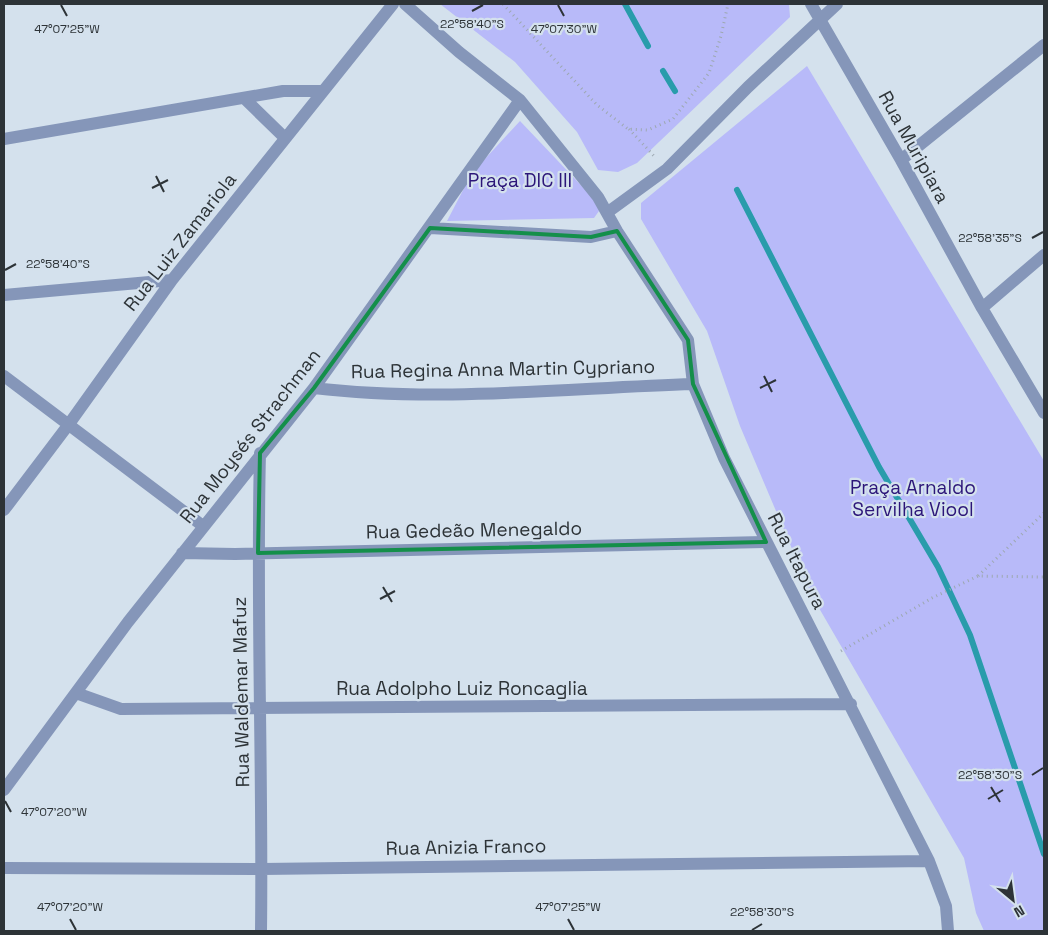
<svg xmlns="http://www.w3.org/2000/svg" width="1048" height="935" font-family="'Space Grotesk',sans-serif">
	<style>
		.green { fill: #b8baf9 }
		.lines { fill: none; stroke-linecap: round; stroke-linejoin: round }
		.stream { stroke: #299cab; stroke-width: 6 }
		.path { stroke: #9da8b1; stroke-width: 3; stroke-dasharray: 1 4; stroke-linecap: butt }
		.minor { stroke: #8596b9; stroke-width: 12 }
		.marked { fill: none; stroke: #148f4a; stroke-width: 4; stroke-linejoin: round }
		.ticks { fill: none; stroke: #2d3337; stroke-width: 2 }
		.labels { text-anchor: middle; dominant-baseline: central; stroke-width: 4.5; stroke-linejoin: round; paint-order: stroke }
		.street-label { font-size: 19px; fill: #2d3337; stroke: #d4e1ed }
		.park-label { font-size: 19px; fill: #2c1679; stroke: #d4e1ed }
		.ticks-label { font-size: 12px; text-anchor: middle; fill: #2d3337; stroke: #d4e1ed; stroke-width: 4.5; stroke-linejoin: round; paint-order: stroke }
	</style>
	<rect width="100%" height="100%" fill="#d4e1ed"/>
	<path class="green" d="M440 4H789L790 17 637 163 618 172 598 170 577 132 515 62Z
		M807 66 1044 461V931H984L976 913 964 858 812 596 740 426 707 331 641 219V203Z
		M520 121 596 201 599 211 594 218 447 221 472 173Z"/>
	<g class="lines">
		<path class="stream" d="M625 4 648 46
			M663 71 675 91
			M737 190 879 467 938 567 970 635 1044 854"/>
		<path class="path" d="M503 4 597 105 628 129 648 130 673 119 709 73 721 36 728 4
			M629 129 655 157
			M1044 513 978 576 1044 577
			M841 651 932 598 978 576"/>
		<path class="minor" d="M405 4 459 52 520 100 598 197 617 231 688 340 693 384 724 458 929 861 946 906 948 931
			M811 4 901 160 982 308 1044 413
			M245 99 285 138
			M4 139 283 91H323
			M901 160 1044 45
			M608 212 667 169 748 87 837 4
			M430 228 591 237 617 231
			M4 295 172 280
			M982 308 1044 255
			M4 376 203 526
			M314 388C439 403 567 388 693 384
			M260 453C256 612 263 772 261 931
			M4 510 69 424 172 280 393 4
			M182 553 235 554 766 542
			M76 693 121 709 851 704
			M4 790 128 622 314 388 520 100
			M4 868 262 869 929 861"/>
	</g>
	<path class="marked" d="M430 228 591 237 617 231 688 340 693 384 766 542 258 553 260 453 314 388Z"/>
	<path class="ticks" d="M61 5 67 16M558 5 564 16M472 11 483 5M156 176 164 192M152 188 168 180M1032 238 1043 232M5 270 16 264M764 376 772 392M760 388 776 380M383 587 392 602M380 599 395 591M1032 775 1043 768M991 787 1000 802M988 799 1003 790M5 801 11 812M70 919 76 930M568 919 574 930M752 930 762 924"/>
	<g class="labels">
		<g class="street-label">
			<text transform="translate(914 147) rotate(61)">Rua Muripiara</text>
			<text transform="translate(180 242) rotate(-52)">Rua Luiz Zamariola</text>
			<text transform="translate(503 369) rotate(-1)">Rua Regina Anna Martin Cypriano</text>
			<text transform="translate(250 436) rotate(-52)">Rua Moysés Strachman</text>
			<text transform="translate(474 530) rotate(-1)">Rua Gedeão Menegaldo</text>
			<text transform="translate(797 561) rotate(63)">Rua Itapura</text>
			<text x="462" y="688">Rua Adolpho Luiz Roncaglia</text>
			<text transform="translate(241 692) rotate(-91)">Rua Waldemar Mafuz</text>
			<text transform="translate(466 847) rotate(-1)">Rua Anizia Franco</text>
		</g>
		<g class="park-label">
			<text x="520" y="180">Praça DIC III</text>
			<text x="913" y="487">Praça Arnaldo<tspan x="913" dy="22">Servilha Viool</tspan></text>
		</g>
	</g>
	<g class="ticks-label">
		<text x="472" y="28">22°58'40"S</text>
		<text x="67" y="33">47°07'25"W</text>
		<text x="564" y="33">47°07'30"W</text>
		<text x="990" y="242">22°58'35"S</text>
		<text x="58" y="268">22°58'40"S</text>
		<text x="990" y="779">22°58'30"S</text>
		<text x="54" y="816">47°07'20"W</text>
		<text x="70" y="911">47°07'20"W</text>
		<text x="568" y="911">47°07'25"W</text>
		<text x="762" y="916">22°58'30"S</text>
	</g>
	<rect width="1048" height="935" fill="none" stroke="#2d3337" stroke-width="10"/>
	<g transform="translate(1013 900) rotate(151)" stroke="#d4e1ed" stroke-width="4" paint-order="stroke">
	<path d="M0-4L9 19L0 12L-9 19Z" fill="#2d3337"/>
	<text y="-8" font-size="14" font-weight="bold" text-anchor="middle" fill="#2d3337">N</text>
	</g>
</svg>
